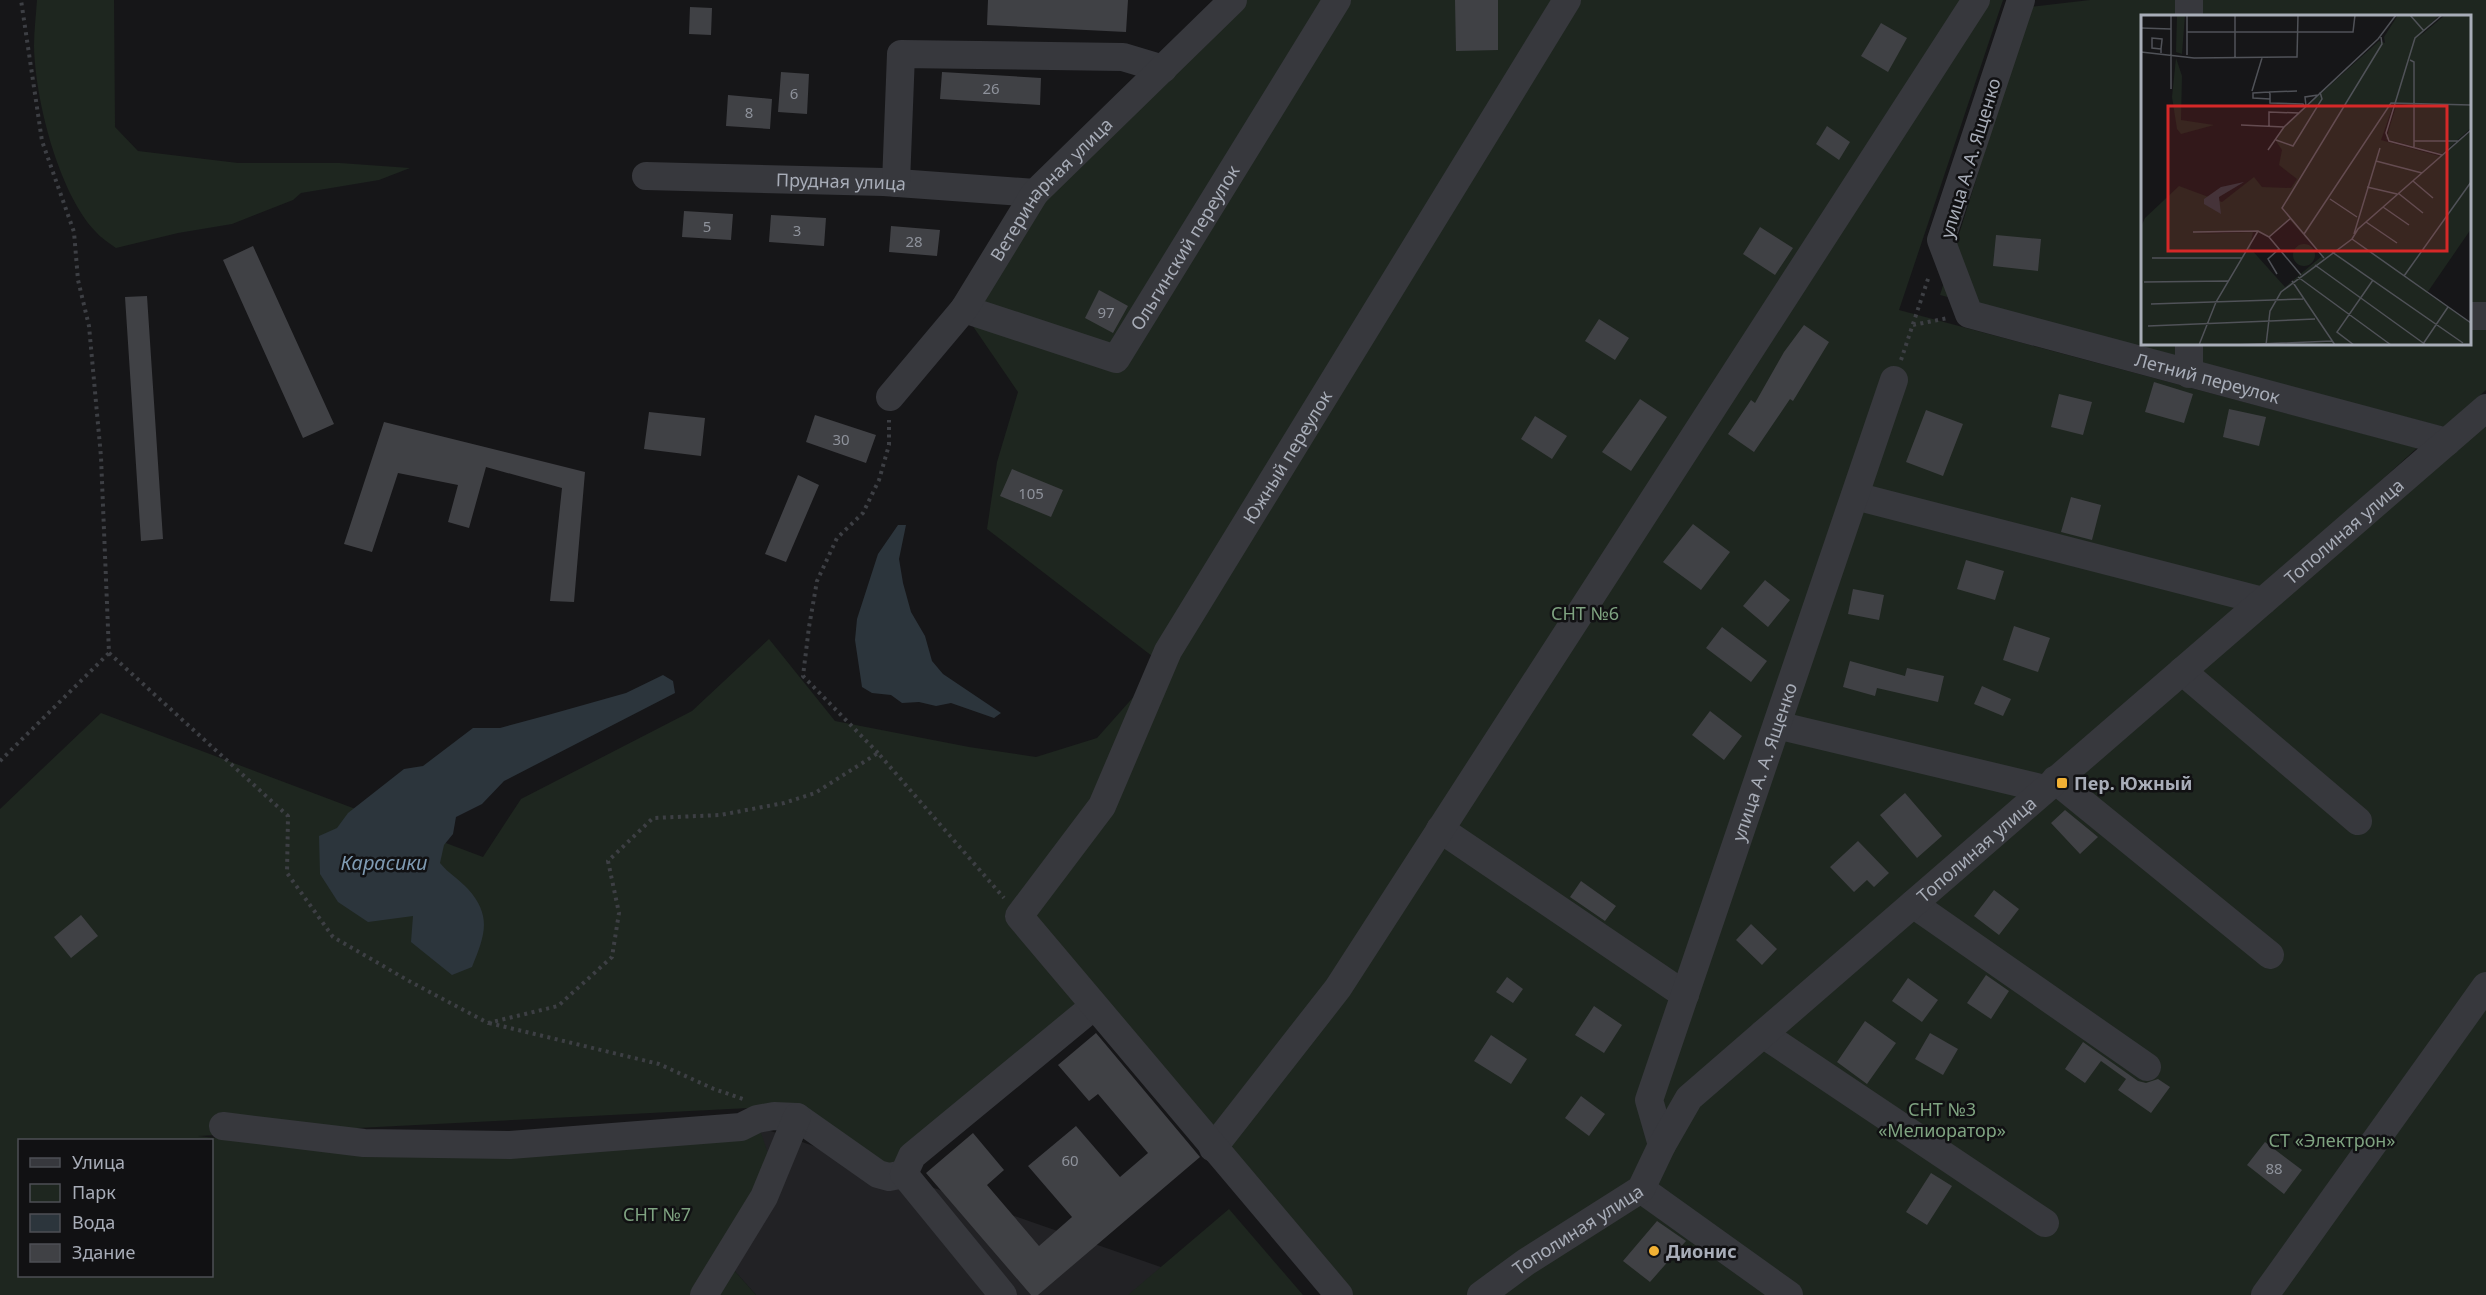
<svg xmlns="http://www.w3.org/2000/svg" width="2486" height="1295" font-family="'Noto Sans',sans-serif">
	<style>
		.built { fill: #222225 }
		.green { fill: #1e261f; fill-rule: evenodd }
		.water { fill: #2c353c }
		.building { fill: #404145 }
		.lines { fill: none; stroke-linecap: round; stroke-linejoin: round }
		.path { stroke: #3d3f44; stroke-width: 4; stroke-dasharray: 3 4.5; stroke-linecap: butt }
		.minor { stroke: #37383d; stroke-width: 28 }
		.poi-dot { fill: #f2b134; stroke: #111113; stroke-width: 2 }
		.labels { text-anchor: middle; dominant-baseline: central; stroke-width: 5; stroke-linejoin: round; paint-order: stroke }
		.number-label { font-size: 15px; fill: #8e929b }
		.street-label { font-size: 18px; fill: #a8adb8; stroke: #111113 }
		.park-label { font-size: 18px; fill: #7fa381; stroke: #111113 }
		.poi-label { font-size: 18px; font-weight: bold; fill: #a8adb8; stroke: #111113; text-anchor: start }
		.water-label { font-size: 20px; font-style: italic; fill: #7f9bb3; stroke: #111113 }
		.inset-road { fill: none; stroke: #505258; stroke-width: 1.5 }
		.view { fill: #d62828; fill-opacity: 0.15; stroke: #d62828; stroke-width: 3 }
		.inset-edge { fill: none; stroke: #a8adb8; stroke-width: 3 }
	</style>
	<rect width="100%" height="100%" fill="#161618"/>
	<path class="built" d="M759 1127 1241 1295H756L732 1268Z"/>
	<path class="green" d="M37 0H114L115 127 138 151 238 163H340L410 168 379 180 301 193 293 200 232 224 178 233 116 248C109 243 101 238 95 231 58 191 35 99 34 46 34 31 36 15 37 0Z
		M1228 0H2003L1899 310 2417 448 1725 1075 2486 416V1295H1331L1081 1009 904 1174 749 1108 198 1136 333 1151 759 1127 775 1174 732 1268 756 1295H0V809L101 713 483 857 521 799 692 711 769 639 835 721 969 747 1036 757 1097 738 1137 693 1152 656 987 529 997 462 1018 392 966 316 1033 189ZM20 1140H212V1276H20Z
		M2090 0H2486V390L2444 427 1940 295 2030 7ZM2142 16H2470V344H2142Z
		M1229 1209 1303 1295H1128Z"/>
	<path class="water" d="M898 525H906L899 559 903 583 911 612 925 636 932 661 943 674 1001 713 994 718 951 703 936 706 919 702 902 703 891 695 872 693 862 687 855 640 857 619 878 554Z
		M663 675 673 681 675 693 504 781 482 804 456 817 453 834 444 845 440 863C448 873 459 879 468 889 493 917 484 937 472 967L452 975 411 942 413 916 368 922 338 902 320 874 319 836 337 828 348 813 404 769 423 766 473 728H500L548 715 626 693Z"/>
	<path class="building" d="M988 0H1128L1126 32 987 25Z
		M1455 0H1498V50L1456 51Z
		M690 7 712 8 711 35 689 34Z
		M1881 23 1907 38 1888 72 1861 56Z
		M781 72 809 74 807 114 778 112Z
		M942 72 1041 78 1040 105 940 99Z
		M728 95 772 99 770 129 726 126Z
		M1827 126 1850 142 1839 160 1816 144Z
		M684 211 733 214 731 240 682 237Z
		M771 215 826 218 824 246 769 242Z
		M891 226 940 230 937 256 889 252Z
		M1760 227 1793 248 1775 275 1743 254Z
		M1996 235 2041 239 2038 271 1993 266Z
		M253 246 334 424 303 438 223 260Z
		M1099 290 1128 306 1113 333 1085 318Z
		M147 296 163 539 141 541 125 297Z
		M1599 319 1629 338 1615 360 1585 341Z
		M1804 325 1829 342 1793 401 1790 399 1754 452 1728 434 1751 400 1755 403 1784 352Z
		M2154 382 2193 394 2184 423 2145 412Z
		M2059 394 2092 402 2083 435 2051 427Z
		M1640 399 1667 417 1631 471 1602 452Z
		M2229 409 2266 417 2259 446 2223 437Z
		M1926 410 1963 424 1943 476 1906 462Z
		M649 412 705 418 701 456 644 449Z
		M815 415 876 435 866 463 806 442Z
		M1535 416 1567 436 1552 459 1521 439Z
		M384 422 585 472 574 602 550 601 562 488 486 467 469 528 448 522 458 485 398 473 372 552 344 544Z
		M1012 469 1063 490 1051 517 1000 496Z
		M798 475 819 485 786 562 765 554Z
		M2071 497 2101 505 2092 540 2061 532Z
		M1693 524 1730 552 1701 590 1663 562Z
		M1966 560 2004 571 1995 600 1957 589Z
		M1765 580 1790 600 1768 627 1743 606Z
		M1853 589 1884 595 1879 620 1848 614Z
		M2014 626 2050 638 2038 672 2003 660Z
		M1722 627 1767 661 1751 682 1706 648Z
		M1850 661 1905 676 1907 668 1944 676 1938 702 1877 688 1875 696 1843 687Z
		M1982 686 2011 699 2003 716 1974 704Z
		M1710 711 1742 736 1724 760 1692 735Z
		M1905 793 1942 836 1917 858 1880 815Z
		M2065 810 2098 837 2080 854 2051 823Z
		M1858 841 1889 873 1874 887 1867 880 1854 892 1830 867Z
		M1581 881 1616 906 1605 921 1570 897Z
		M1994 890 2019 909 1999 935 1974 916Z
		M81 915 98 936 71 958 54 937Z
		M1751 924 1777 949 1762 965 1736 940Z
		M1986 975 2009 991 1991 1019 1967 1003Z
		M1507 977 1523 989 1513 1003 1496 992Z
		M1908 978 1938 1000 1922 1022 1892 1001Z
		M1594 1006 1622 1025 1604 1053 1575 1035Z
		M1865 1021 1896 1043 1867 1084 1837 1062Z
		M1096 1033 1200 1157 1038 1295H1031L926 1173 973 1133 1004 1170 987 1185 1039 1246 1072 1217 1028 1166 1076 1126 1120 1177 1148 1153 1098 1094 1089 1101 1058 1065Z
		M1930 1033 1958 1049 1943 1075 1915 1059Z
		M1491 1035 1527 1059 1511 1084 1474 1061Z
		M2083 1042 2138 1081 2146 1083 2158 1079 2170 1087 2151 1113 2118 1090 2126 1079 2101 1061 2085 1083 2065 1069Z
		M1581 1096 1605 1114 1589 1136 1565 1118Z
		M2265 1142 2302 1170 2284 1194 2247 1165Z
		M1931 1173 1952 1186 1927 1225 1906 1212Z
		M1657 1221 1686 1241 1650 1282 1623 1261Z"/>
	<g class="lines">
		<path class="path" d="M1913 325 1948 318
			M1901 360 1929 276
			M109 653 288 816 287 873 333 937 409 981 488 1023 558 1006 612 957 619 913 608 861 653 818 720 815 784 803 815 793 878 753 1004 898
			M878 753 803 676 809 627 817 581 837 538 863 513 879 480 889 445V420
			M0 761 109 653 101 457 89 326 78 280 74 232 42 141 21 0
			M489 1023 659 1064 714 1089 743 1099"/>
		<g class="minor">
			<path id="s1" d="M2021 0 1941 240 1969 314 2447 442"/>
			<path d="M2189 0V16"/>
			<path id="s2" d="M646 176 884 182 1035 193"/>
			<path d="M896 183 901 54 1123 57 1163 69"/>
			<path id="s3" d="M964 309 1116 359 1337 0"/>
			<path d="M2470 316H2486"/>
			<path d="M2189 344V374"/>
			<path id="s4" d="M890 397 964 309 1035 193 1233 0"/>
			<path d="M1855 496 2263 601"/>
			<path d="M2182 671 2358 821"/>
			<path d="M1777 725 2045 789"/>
			<path d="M2055 780 2270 955"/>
			<path d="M1440 829 1685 995"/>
			<path d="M1913 904 2147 1067"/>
			<path d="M1763 1034 2045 1223"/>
			<path d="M223 1126 364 1143 510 1145 741 1127 757 1119 774 1116 797 1117 878 1174 889 1177 904 1174"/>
			<path id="s5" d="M1662 1145 1649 1100 1894 380"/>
			<path d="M1213 1148 1338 988 1976 0"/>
			<path d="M1641 1189 1789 1295"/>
			<path d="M704 1295 764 1197 797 1117"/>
			<path d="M1003 1295 904 1174 912 1156 1094 1006"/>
			<path id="s6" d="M1339 1295 1019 916 1102 806 1168 651 1567 0"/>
			<path id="s7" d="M1481 1295 1526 1262 1641 1189 1662 1145 1689 1098 2486 408"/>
			<path d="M2265 1295 2486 986"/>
		</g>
	</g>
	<g class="poi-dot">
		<rect x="2056" y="777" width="12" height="12" rx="3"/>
		<circle cx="1654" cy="1251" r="6"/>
	</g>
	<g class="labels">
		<g class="number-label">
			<text x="991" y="88">26</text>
			<text x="794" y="93">6</text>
			<text x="749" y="112">8</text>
			<text x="707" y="226">5</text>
			<text x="797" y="230">3</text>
			<text x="914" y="241">28</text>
			<text x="1106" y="312">97</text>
			<text x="841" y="439">30</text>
			<text x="1031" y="493">105</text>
			<text x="1070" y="1160">60</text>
			<text x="2274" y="1168">88</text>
		</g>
		<g class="street-label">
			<text transform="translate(1970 158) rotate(-73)">улица А. А. Ященко</text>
			<text stroke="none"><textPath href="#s2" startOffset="195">Прудная улица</textPath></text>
			<text stroke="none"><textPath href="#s4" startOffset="264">Ветеринарная улица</textPath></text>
			<text stroke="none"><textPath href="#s3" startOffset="291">Ольгинский переулок</textPath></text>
			<text stroke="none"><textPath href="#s1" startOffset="579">Летний переулок</textPath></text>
			<text stroke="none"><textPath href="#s6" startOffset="1030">Южный переулок</textPath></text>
			<text stroke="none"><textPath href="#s7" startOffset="1161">Тополиная улица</textPath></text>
			<text stroke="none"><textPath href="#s5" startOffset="404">улица А. А. Ященко</textPath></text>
			<text stroke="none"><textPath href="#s7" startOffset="675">Тополиная улица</textPath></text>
			<text stroke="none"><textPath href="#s7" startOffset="117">Тополиная улица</textPath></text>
		</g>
		<g class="park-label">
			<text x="1585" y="613">СНТ №6</text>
			<text x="1942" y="1109">СНТ №3<tspan x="1942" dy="21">«Мелиоратор»</tspan></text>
			<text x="2332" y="1140">СТ «Электрон»</text>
			<text x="657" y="1214">СНТ №7</text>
		</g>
		<g class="poi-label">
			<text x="2074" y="783">Пер. Южный</text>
			<text x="1666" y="1251">Дионис</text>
		</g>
		<g class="water-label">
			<text x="384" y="862">Карасики</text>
		</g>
	</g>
	<g transform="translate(2141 15)">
		<rect width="330" height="330" fill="#161618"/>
		<path d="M36 0H44L41 39 35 37ZM257 0H298L278 22 304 0H330V113L301 139 245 124 255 91 267 90 253 88 240 125 298 141 330 116V214L286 278 330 308V330H0V212L4 203 38 171 81 187 113 162 121 172 150 173 156 164 138 150 141 135 135 126 143 112 238 26 244 28 243 22ZM148 204 181 241 144 272 109 233 112 217 54 219 111 215 128 222ZM35 43 41 61 40 105 73 110 40 119 36 114 31 82ZM152 240a11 11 0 1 1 22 0a11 11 0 1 1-22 0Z" fill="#1e261f" fill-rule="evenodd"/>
		<path d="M103 167 78 182 80 199 63 189V184L80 172Z" fill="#2c353c"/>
		<path class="inset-road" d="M46 0V40M269 0 283 16M301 0 274 23 245 118 248 126 301 140M0 13 30 14M46 17H212L214 0M0 37 53 43 156 42 157 0M20 38V34L21 25V24L11 23V33L20 34M94 43V0M269 45 273 47V133M30 74V0M111 76 121 43M128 77 156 76M129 84 112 83V78L128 77 129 79V88L162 89 164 92M165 91 164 82 177 80M100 110 143 112M128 111V97L158 98M135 125 152 131 181 84 179 77M273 126H318M127 135 143 112 237 24 255 0M235 146 281 158M272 166 292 183M226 172 256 179M257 178 282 198M189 184 216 202M242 192 268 210M150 203 128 222 160 260M225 207 256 228M52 217 117 216 128 222M163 219 250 88 330 90M213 219 239 133M211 224 330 308M191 237 322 328M11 243H101M183 243 141 193 241 29 240 22M174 250 285 330M136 259 127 244 138 234M263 261 330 167M157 262 250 330M151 266 194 330M3 267 87 266M10 289 162 284M7 311 174 304M282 329 307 292M58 330 75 287 117 216M93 330 191 326M125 330 129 296 140 277 211 224 217 214 330 115M213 330 196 317 232 265"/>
		<path class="view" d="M27 91H306V236H27Z"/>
		<rect width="330" height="330" class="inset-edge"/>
	</g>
	<rect x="18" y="1139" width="195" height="138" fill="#111113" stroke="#4d4f55" stroke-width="1.5"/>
	<rect x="30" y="1158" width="30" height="9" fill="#37383d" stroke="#4d4f55" stroke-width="1.5"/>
	<text x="72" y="1169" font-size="18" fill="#a8adb8">Улица</text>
	<rect x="30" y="1184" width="30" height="18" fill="#1e261f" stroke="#4d4f55" stroke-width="1.5"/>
	<text x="72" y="1199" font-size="18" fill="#a8adb8">Парк</text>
	<rect x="30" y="1214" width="30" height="18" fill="#2c353c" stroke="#4d4f55" stroke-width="1.5"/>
	<text x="72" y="1229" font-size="18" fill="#a8adb8">Вода</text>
	<rect x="30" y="1244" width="30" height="18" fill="#404145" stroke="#4d4f55" stroke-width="1.5"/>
	<text x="72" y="1259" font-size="18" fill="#a8adb8">Здание</text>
</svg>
